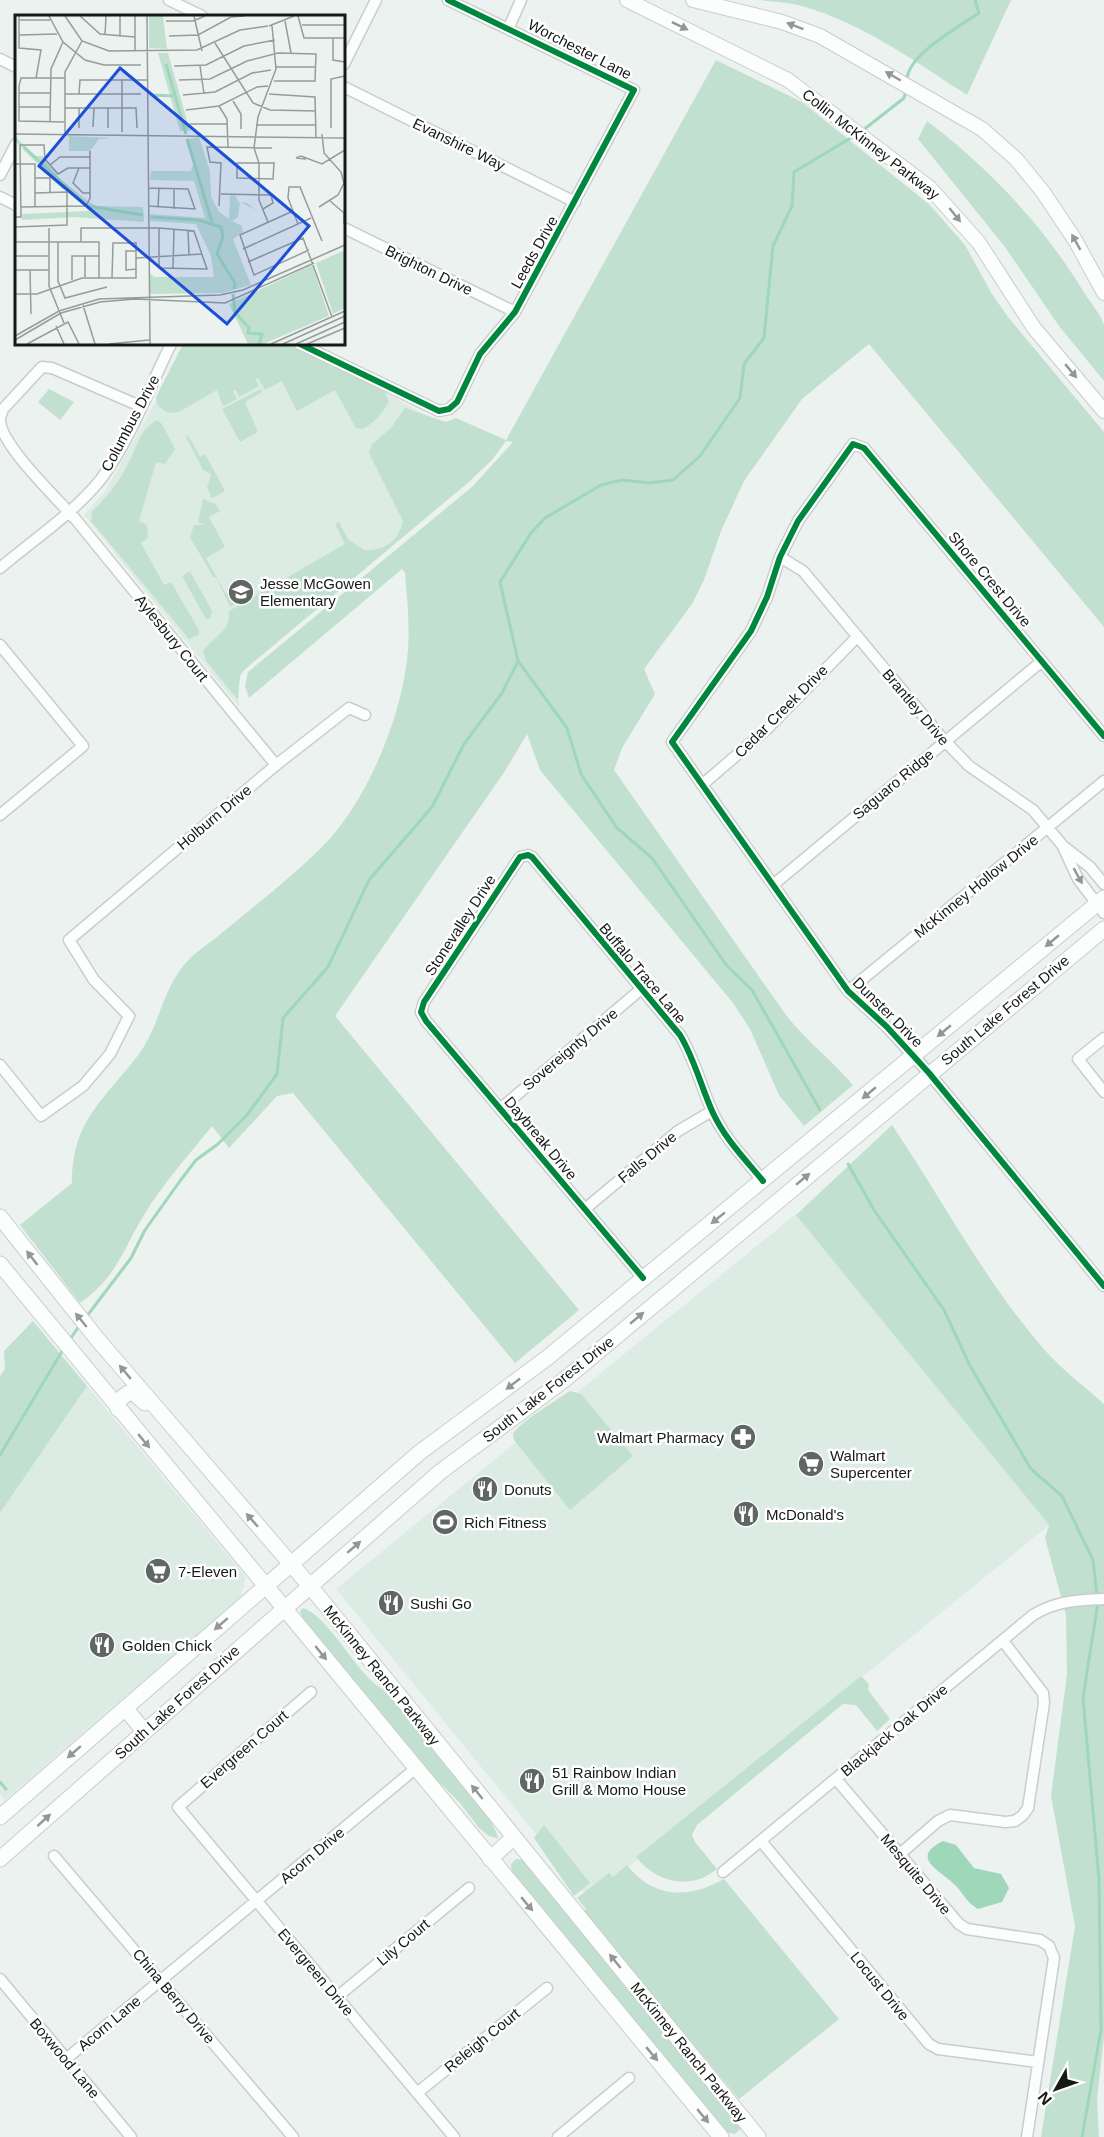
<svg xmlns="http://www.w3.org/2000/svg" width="1104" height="2137" font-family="Arial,sans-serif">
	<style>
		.built { fill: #dcebe3 }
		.green { fill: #c2e0d0 }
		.water { fill: #9ed7b9 }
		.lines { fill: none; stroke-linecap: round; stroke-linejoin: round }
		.stream { stroke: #9ed7b9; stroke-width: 3 }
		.minor-casing { stroke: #c9cecc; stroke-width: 13 }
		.tertiary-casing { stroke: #c9cecc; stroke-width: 16 }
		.secondary-casing { stroke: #c9cecc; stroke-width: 17 }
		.minor { stroke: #fcfdfd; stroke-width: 10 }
		.tertiary { stroke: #fcfdfd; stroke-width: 14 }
		.secondary { stroke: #fcfdfd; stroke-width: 15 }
		.cycleway-casing { stroke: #fff; stroke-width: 10 }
		.cycleway { stroke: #00873e; stroke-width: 6 }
		.oneway { fill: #949796 }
		.labels { text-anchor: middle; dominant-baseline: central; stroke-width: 5; stroke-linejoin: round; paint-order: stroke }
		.street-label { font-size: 15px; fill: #151a17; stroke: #fff }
		.poi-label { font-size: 15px; fill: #151a17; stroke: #fff; text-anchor: start }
		.inset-river { fill: none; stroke: #9ed7b9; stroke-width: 3 }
		.inset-road { fill: none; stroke: #969c99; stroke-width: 1.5 }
		.view { fill: #1d4ed8; fill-opacity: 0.15; stroke: #1d4ed8; stroke-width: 3 }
		.inset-edge { fill: none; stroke: #151a17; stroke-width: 3 }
	</style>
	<rect width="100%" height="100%" fill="#ecf2ef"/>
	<path class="built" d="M183 344H287L385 392 430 418 446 422 456 418 492 460 244 670 238 683 239 707 84 515 104 493 144 423Z
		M796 1214 1049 1525 589 1899 336 1589Z
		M87 1386 246 1577 241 1596 5 1800 0 1794V1513Z"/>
	<path class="green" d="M761 0H1011L967 95C916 62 862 23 802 6 789 2 775 2 761 0Z
		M716 60 802 102 930 205 965 245 992 294 1008 317 1104 432V627L869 344 802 399 744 481 721 531 704 580 692 604 644 669 655 694 622 748 614 770 786 1015C806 1041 832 1060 853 1085L804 1126 779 1095 750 1029 733 1003 540 770 527 734 505 771 335 1016 579 1310 515 1363 293 1093 277 1096 229 1148 212 1126C189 1155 163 1183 144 1215 122 1251 117 1277 80 1303L20 1225 72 1183C72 1120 104 1100 139 1054 159 1027 162 991 184 965 193 954 207 945 218 936 253 907 290 879 322 847 368 801 403 714 408 650 410 625 407 598 405 573L402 569 249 698 245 686 248 672 473 486 513 442 506 441 492 460 470 481 244 670 240 675 238 700 206 661 203 651C215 635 230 633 229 611L345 544 335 524 339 522 348 539 364 550C384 551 399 541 403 521L369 453 372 444 390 429 405 408 446 422 456 418 506 440Z
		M927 121C990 169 1044 226 1085 294 1091 303 1101 315 1104 325 1104 339 1104 366 1104 381L1059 326 1005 247 918 139Z
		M183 344H287L385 392 389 402C382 414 375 422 363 429L356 428 335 390 297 411 282 381 265 390 258 378 255 379 259 386 239 397 236 390 233 391 237 399 223 406 217 390 179 412 168 413 158 406 156 397Z
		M49 389 74 402 60 420 38 402Z
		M261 389 262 392 245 402 258 432 240 442 222 409Z
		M157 420 162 424 175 449 165 464 156 462 139 521 147 525 148 538 141 543 164 585 171 582 199 630 198 635 189 639 91 521 92 511C106 499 118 483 127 466 136 449 140 429 157 420Z
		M188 435 200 457 205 454 225 491 212 498 207 488 211 474 203 470 186 437Z
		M203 499 215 504 220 511 209 517 225 547 206 558 226 594 247 582 253 593 230 607 216 577 214 578 190 537 194 525H205L198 522Z
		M190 571 212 611 210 619H206L182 576Z
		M892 1125C942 1199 984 1280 1043 1348 1061 1369 1084 1386 1104 1404V2036L1097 2100 1099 2137H1041L1075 1926 1051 1796 1067 1674 1066 1615 1045 1538 1049 1525 796 1215Z
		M33 1321 87 1386 0 1513V1376L5 1369 4 1351Z
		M570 1391 581 1394 633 1456 570 1510 514 1440 513 1434C518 1423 557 1400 570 1391Z
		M303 1608C325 1615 349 1658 366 1675 375 1686 388 1692 398 1702 415 1719 499 1822 498 1839L489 1836 479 1828 460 1803 416 1759 305 1624 300 1611Z
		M861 1676 869 1684 868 1690 890 1719 877 1731 856 1705 843 1704 697 1825 692 1835 695 1842 717 1869C690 1891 657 1883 636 1857Z
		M544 1825 590 1883 574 1896 534 1838Z
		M516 1859 522 1860 528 1866 740 2123V2129L735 2134 723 2132 512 1874 511 1864Z
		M627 1865C654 1899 689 1899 724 1879L839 2019 739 2099 583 1912 586 1909 577 1898 609 1873 613 1877Z"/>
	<path class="water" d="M943 1841 956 1845 974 1868 1001 1874 1009 1888 1002 1902 978 1909C967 1903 964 1894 955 1885 942 1871 908 1858 943 1841Z"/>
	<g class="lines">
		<path class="stream" d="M907 80C907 55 960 26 979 13L975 0
			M862 131 904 98 906 90
			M820 1110 752 990 727 966 652 858 617 828 581 774 567 728 518 661 500 582 531 533 545 518 601 485 622 480 650 483 673 480 700 456 740 398 744 364 764 338 773 246 792 206 794 172 854 136
			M848 1164 874 1210 944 1310 970 1366 1031 1469 1062 1496 1093 1560 1097 1596
			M87 1316 131 1258 145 1230 180 1181 196 1160 218 1144 247 1115 277 1074 283 1018 328 967 369 880 432 807 464 744 502 693 518 661
			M69 1341 79 1326
			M0 1455 64 1348
			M0 1782 6 1789
			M1082 2137 1101 2030 1099 1879 1083 1698 1098 1602"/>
		<g class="minor-casing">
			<path id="minor" d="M169 0 202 16
				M509 27 521 0
				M0 59 16 67
				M344 64 376 0
				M344 87 575 202
				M0 175 16 144
				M0 197 16 205
				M344 228 515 312
				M300 344 439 411 449 409 457 402 480 354 515 312 634 90 448 0
				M0 418 3 409 42 367 52 368 140 406
				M0 421C2 447 59 500 77 521 143 602 209 684 276 765
				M780 557 803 571 942 738 969 766 1033 810 1063 846 1090 867 1104 884
				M0 568C33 540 74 513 101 479 131 439 149 388 171 344
				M0 645 83 746 0 815
				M1104 736 864 448 853 444 798 521 780 557 767 597 751 631 672 742 848 991 887 1027 929 1073 1104 1286
				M702 785 768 728 857 637
				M1064 849 1078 879 1104 913
				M773 885 1042 661
				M848 991 1104 781
				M1104 1038 1078 1059 1104 1092
				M0 1065 41 1116 83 1086 110 1054 129 1016 94 980 69 940 276 765 349 708 365 715
				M500 1109 640 990
				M585 1209 678 1131 712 1111
				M643 1278 426 1021 421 1012 424 1002 520 857 528 855 532 857 680 1035C695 1060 701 1087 713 1113 725 1139 745 1159 763 1181
				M311 1692 178 1807 454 2137
				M836 1779 959 1924 967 1929 1040 1940 1049 1946 1054 1958 1027 2137
				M761 1841 929 2044 938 2049 1038 2062
				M900 1854 938 1821 950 1815 1005 1822 1015 1821 1023 1815 1028 1808 1044 1703 1043 1693 1003 1641
				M54 1856 293 2137
				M723 1872 1033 1615C1056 1601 1077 1600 1104 1599
				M0 1979 131 2137
				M337 1997 469 1888
				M66 2059 415 1769
				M417 2093 547 1988
				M558 2137 629 2078"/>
		</g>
		<g class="tertiary-casing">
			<path id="tertiary" d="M627 0 788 80 930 188 979 243 1034 328 1104 411
				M693 0 782 22 820 36 982 129 1016 159 1043 192 1075 240 1104 293"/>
		</g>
		<g class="secondary-casing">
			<path id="secondary" d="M0 1217 98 1340 310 1586 758 2137
				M0 1264 721 2137
				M118 1409V1401L128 1393H134L145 1403
				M125 1708 144 1731
				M0 1817 419 1453 547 1358 1104 898
				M0 1859 440 1472 564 1380 1104 929
				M490 1859 514 1837"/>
		</g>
		<use href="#minor" class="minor"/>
		<use href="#tertiary" class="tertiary"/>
		<use href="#secondary" class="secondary"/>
		<g class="cycleway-casing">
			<path id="cycleway" d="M300 344 439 411 449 409 457 402 480 354 515 312 634 90 448 0
				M1104 736 864 448 853 444 798 521 780 557 767 597 751 631 672 742 848 991 887 1027 929 1073 1104 1286
				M643 1278 426 1021 421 1012 424 1002 520 857 528 855 532 857 680 1035C695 1060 701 1087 713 1113 725 1139 745 1159 763 1181"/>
		</g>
		<use href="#cycleway" class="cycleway"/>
	</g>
	<defs><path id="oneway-solid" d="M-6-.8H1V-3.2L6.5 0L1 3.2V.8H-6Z" transform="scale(1.5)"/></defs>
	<g class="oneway">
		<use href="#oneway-solid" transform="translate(680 26) rotate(26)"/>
		<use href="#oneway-solid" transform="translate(795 26) rotate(-159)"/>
		<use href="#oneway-solid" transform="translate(893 76) rotate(-150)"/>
		<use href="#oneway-solid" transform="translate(955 215) rotate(51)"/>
		<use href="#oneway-solid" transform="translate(1076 242) rotate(-119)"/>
		<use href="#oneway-solid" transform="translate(1071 371) rotate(50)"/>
		<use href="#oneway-solid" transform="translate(1078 876) rotate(61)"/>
		<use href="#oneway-solid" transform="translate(1052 941) rotate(140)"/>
		<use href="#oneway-solid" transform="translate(944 1031) rotate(140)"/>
		<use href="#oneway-solid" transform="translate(869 1093) rotate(140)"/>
		<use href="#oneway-solid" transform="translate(803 1179) rotate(-40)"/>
		<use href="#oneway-solid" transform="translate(718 1218) rotate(141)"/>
		<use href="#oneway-solid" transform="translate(32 1258) rotate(-128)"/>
		<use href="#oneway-solid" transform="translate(637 1318) rotate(-40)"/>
		<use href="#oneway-solid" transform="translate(81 1320) rotate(-129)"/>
		<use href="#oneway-solid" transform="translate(125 1372) rotate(-130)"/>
		<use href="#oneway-solid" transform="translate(513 1384) rotate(142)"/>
		<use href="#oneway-solid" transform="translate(144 1441) rotate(50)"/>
		<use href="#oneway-solid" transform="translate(252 1520) rotate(-131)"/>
		<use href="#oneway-solid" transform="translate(354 1547) rotate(-41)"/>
		<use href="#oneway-solid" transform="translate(221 1624) rotate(139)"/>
		<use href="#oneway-solid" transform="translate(321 1653) rotate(51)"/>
		<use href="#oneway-solid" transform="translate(74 1752) rotate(139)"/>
		<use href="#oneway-solid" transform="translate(477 1792) rotate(-129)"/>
		<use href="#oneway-solid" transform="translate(44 1820) rotate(-42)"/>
		<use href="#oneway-solid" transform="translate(527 1904) rotate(50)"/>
		<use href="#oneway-solid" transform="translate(615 1961) rotate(-129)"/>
		<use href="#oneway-solid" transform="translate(652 2054) rotate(50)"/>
		<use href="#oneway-solid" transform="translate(703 2116) rotate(50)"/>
	</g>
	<defs>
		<g id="school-disc" transform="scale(1.35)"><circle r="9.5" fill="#606663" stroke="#fff"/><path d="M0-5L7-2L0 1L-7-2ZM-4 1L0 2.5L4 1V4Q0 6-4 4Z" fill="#fff"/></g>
		<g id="pharmacy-disc" transform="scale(1.35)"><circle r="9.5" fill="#606663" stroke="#fff"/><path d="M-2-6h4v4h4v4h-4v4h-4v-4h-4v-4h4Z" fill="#fff"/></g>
		<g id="supermarket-disc" transform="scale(1.35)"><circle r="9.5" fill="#606663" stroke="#fff"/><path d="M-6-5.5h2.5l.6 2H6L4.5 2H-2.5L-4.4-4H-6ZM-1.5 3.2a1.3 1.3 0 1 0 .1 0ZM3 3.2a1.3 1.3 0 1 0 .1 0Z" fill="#fff"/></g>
		<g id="restaurant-disc" transform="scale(1.35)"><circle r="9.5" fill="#606663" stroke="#fff"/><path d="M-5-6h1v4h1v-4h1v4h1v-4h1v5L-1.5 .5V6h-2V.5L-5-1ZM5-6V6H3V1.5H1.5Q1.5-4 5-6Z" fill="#fff"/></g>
		<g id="stadium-disc" transform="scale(1.35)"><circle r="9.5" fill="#606663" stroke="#fff"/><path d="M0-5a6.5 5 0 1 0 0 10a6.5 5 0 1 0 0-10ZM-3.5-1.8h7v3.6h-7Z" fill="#fff"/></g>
	</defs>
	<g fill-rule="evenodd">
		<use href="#school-disc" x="241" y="592"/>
		<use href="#pharmacy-disc" x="743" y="1437"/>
		<use href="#supermarket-disc" x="811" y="1464"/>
		<use href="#restaurant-disc" x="485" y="1489"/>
		<use href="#restaurant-disc" x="746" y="1514"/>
		<use href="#stadium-disc" x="445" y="1522"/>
		<use href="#supermarket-disc" x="158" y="1571"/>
		<use href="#restaurant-disc" x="391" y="1603"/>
		<use href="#restaurant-disc" x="102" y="1645"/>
		<use href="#restaurant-disc" x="532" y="1781"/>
	</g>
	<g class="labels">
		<g class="street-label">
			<text transform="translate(580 49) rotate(27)">Worchester Lane</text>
			<text transform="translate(459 144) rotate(26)">Evanshire Way</text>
			<text transform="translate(871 144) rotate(38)">Collin McKinney Parkway</text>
			<text transform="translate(534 252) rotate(-61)">Leeds Drive</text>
			<text transform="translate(429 270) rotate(26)">Brighton Drive</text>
			<text transform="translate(130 423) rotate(-62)">Columbus Drive</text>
			<text transform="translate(990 579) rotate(50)">Shore Crest Drive</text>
			<text transform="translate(172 638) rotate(51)">Aylesbury Court</text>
			<text transform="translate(916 707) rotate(50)">Brantley Drive</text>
			<text transform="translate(781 711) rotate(-45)">Cedar Creek Drive</text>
			<text transform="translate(893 784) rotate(-40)">Saguaro Ridge</text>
			<text transform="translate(214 817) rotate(-40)">Holburn Drive</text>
			<text transform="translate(976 886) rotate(-39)">McKinney Hollow Drive</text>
			<text transform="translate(460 925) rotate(-57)">Stonevalley Drive</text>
			<text transform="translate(643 973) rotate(50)">Buffalo Trace Lane</text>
			<text transform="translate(1005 1010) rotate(-40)">South Lake Forest Drive</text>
			<text transform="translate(888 1012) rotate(45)">Dunster Drive</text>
			<text transform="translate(570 1049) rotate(-40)">Sovereignty Drive</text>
			<text transform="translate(541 1138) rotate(50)">Daybreak Drive</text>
			<text transform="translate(647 1157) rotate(-40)">Falls Drive</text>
			<text transform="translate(548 1389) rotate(-38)">South Lake Forest Drive</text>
			<text transform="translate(382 1675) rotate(51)">McKinney Ranch Parkway</text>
			<text transform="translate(177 1702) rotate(-42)">South Lake Forest Drive</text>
			<text transform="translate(894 1730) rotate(-40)">Blackjack Oak Drive</text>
			<text transform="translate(244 1749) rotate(-41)">Evergreen Court</text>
			<text transform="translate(312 1855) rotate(-40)">Acorn Drive</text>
			<text transform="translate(916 1874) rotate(50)">Mesquite Drive</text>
			<text transform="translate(403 1942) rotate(-40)">Lily Court</text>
			<text transform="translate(316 1972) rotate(50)">Evergreen Drive</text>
			<text transform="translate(880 1986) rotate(51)">Locust Drive</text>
			<text transform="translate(174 1996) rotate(50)">China Berry Drive</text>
			<text transform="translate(109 2023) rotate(-40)">Acorn Lane</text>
			<text transform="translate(482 2040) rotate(-39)">Releigh Court</text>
			<text transform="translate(689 2052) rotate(51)">McKinney Ranch Parkway</text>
			<text transform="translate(65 2058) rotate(50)">Boxwood Lane</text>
		</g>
		<g class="poi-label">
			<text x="260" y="583">Jesse McGowen<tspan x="260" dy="17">Elementary</tspan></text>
			<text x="724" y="1437" text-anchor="end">Walmart Pharmacy</text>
			<text x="830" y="1455">Walmart<tspan x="830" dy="17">Supercenter</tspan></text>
			<text x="504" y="1489">Donuts</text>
			<text x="766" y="1514">McDonald's</text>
			<text x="464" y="1522">Rich Fitness</text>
			<text x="178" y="1571">7-Eleven</text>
			<text x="410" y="1603">Sushi Go</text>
			<text x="122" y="1645">Golden Chick</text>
			<text x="552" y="1772">51 Rainbow Indian<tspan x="552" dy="17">Grill &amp; Momo House</tspan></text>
		</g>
	</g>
	<g transform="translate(15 15)">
		<rect width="330" height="330" fill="#ecf2ef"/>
		<path d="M134 1H148L152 34 134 33ZM143 38H153L175 116H165ZM0 121 20 141H28L45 164 73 186 82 191 128 192 129 207 59 202 7 205V199L74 196 53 175 47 174 0 126ZM54 121 93 123V124H84L75 136H54ZM184 122 195 156 196 181 204 197 214 204 215 180 221 181 223 187 232 188 241 195 225 187 223 202 217 206 227 211 228 217 218 224 236 270 207 278 135 279V258L139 262H199L196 241 181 209 135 206V199L190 203 179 166 135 165 136 156H176L179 146 173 124ZM330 235V293L318 299 301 248ZM297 250 314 301 248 329H233L214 289Z" fill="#c2e0d0"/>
		<path class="inset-river" d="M151 49 171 119M137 80 158 81M172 124 197 207M9 132 69 188M73 191 128 200M136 202 183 205 206 212 208 221 202 239 220 268 219 274M218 279 220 297 234 313 233 318 247 319 244 329"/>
		<path class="inset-road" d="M4 1V33L26 35 21 63M34 1 48 27 70 45 89 50H126M50 1 67 26 94 36 182 35 225 15 253 11M65 1 85 19 120 22M105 1V22M132 1 135 329M179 1 187 36M283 1 289 23H330M4 5H35M151 6H178L190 1M270 6 276 38M287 10H330M254 11 279 1M4 20 42 19M90 20 91 1M154 21 183 20 216 2 229 1M318 23V45L330 47M200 28 238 88 255 95 301 96M120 36V1M159 51 191 50 229 31 260 25M185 51 189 79M261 52H301M164 65 195 64 232 46 263 38 301 39 300 66H259M4 78H35M50 79H126M64 79 65 65H133M254 79 300 82 301 123M168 80 200 77 237 58 256 55M218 86 226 99V114M204 91 212 104 213 133M4 92H35M50 93H121L122 113M171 95 204 91 242 72 253 71M35 107 36 54 48 27M49 107 4 106V71L6 63H50M175 109H212M241 110H301M78 112 79 93M64 113V93M93 113V93M316 113V64L330 61M107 117V65M0 119 330 123M50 120V57L67 26M291 144 281 143 286 141 307 149 330 135M222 148H259L258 164 222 163ZM0 149H20V192M35 150 45 142H75M64 153 58 168 68 178H75M20 163H35V178M159 173V194M206 179 256 180 258 188 248 194M315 186 329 198V209M133 191 180 194 173 174 134 173M204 191 206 148 195 147 192 132 257 133M6 192 71 191 75 183V136M143 192 144 173M304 192 323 180 329 168 326 157 309 138 307 119M278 196 225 220 239 260 294 235M0 202H6L5 130H29L30 144 43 159 53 153H75M253 207 244 185V148L239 133 243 102 261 54 257 11M283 209 273 183 274 172H285L307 226M0 212 52 210V177L20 178M34 213V271L49 308M173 215 174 240M0 227H84V263M43 227V266L50 283 92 272M66 227V213H144L179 216 192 254 144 253V213M228 234 296 203M0 241H34M121 243 187 239M233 247 288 223 317 302M121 254 111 255V236H121M158 254 159 214M0 255H34M15 255 16 299M70 262V241M57 265V241H84M0 279H22L67 263H121V228H98L97 263M68 290 80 329M41 311 49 329M0 321 44 296 84 284 205 280 228 275 330 230M0 325 46 298 85 287 120 284 210 288 299 248M12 329 53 307 64 329M94 329 134 325M256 329 330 296M268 329 330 301M281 329 330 307M292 329 330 313"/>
		<path class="view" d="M105 53 294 211 212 309 24 151Z"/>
		<rect width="330" height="330" class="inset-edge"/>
	</g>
	<g transform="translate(1056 2089) rotate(230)" stroke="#ffffff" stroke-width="4.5" paint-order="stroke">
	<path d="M0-4.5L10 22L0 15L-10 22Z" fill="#151a17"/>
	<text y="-9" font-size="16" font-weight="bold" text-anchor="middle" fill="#151a17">N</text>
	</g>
</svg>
